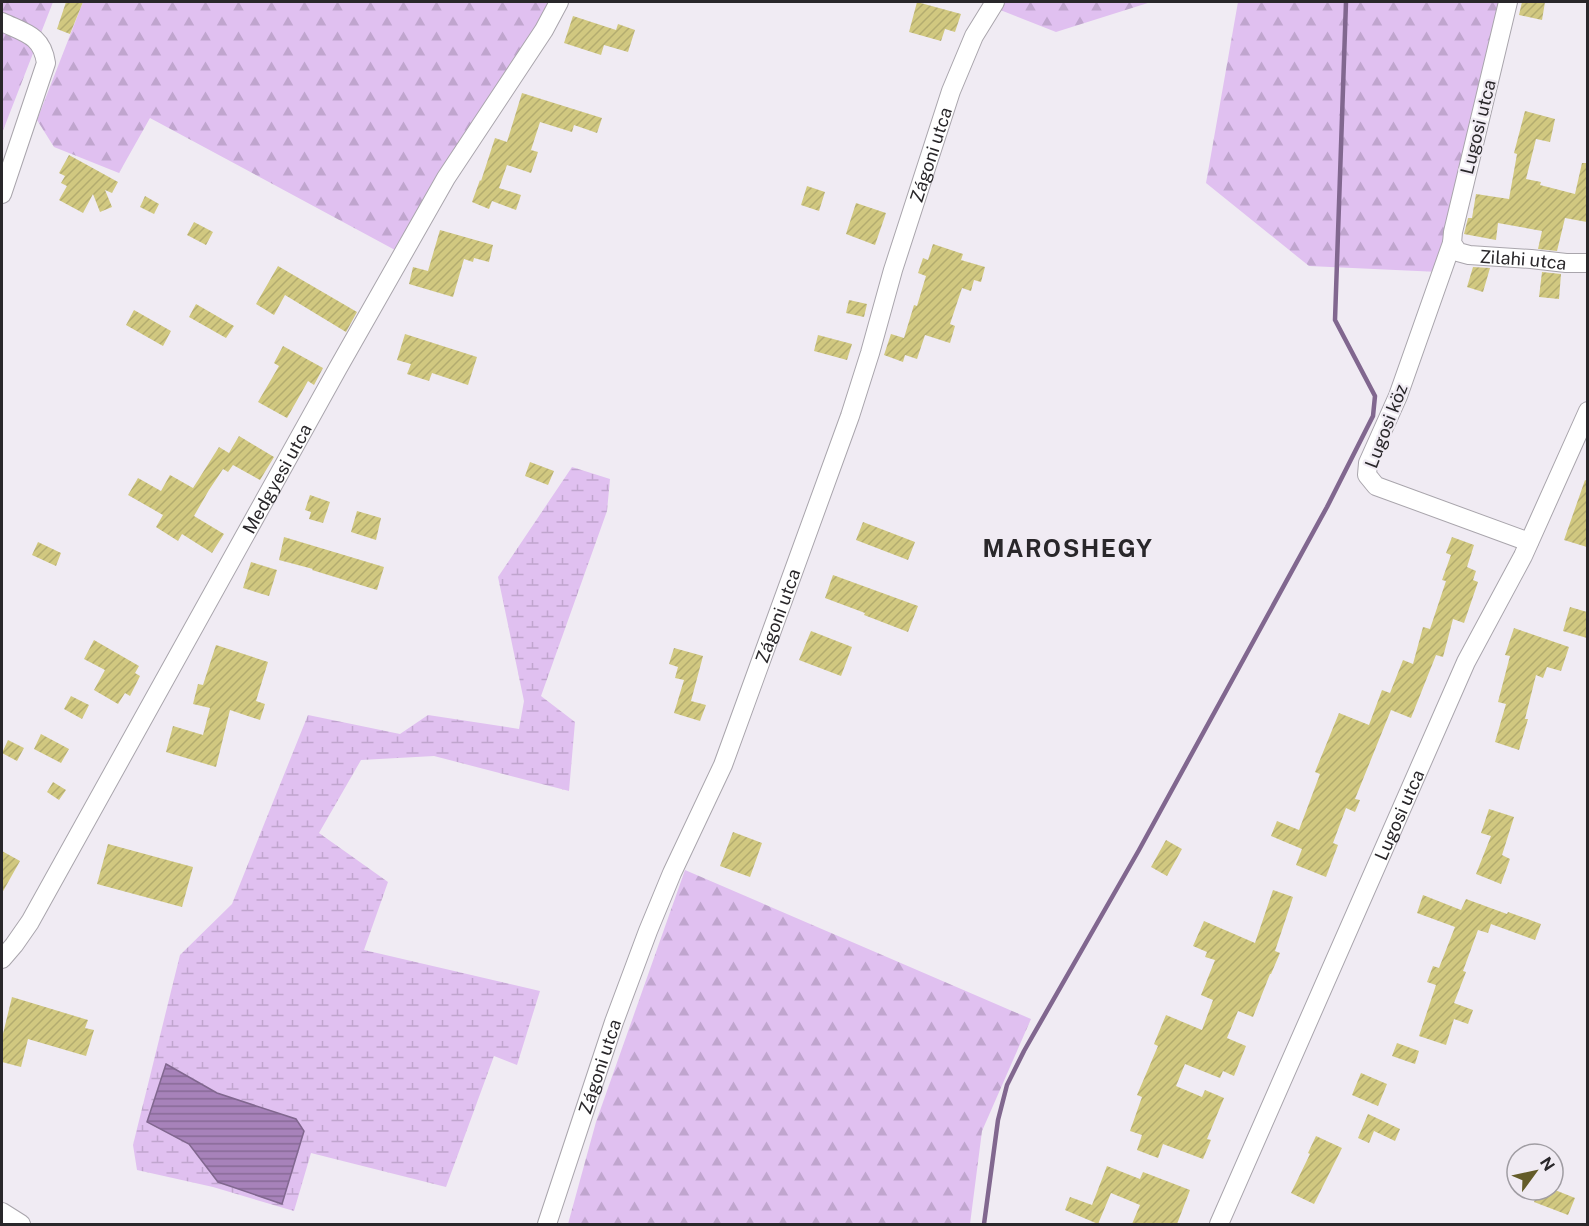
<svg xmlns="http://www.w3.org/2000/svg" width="1589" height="1226" font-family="'Public Sans',sans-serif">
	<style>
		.forest { fill: url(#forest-firs) }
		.wetland { fill: url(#wetland-marsh) }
		.water { fill: url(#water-rules); stroke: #81678f; stroke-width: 1.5 }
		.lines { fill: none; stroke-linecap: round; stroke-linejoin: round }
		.stream { stroke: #81678f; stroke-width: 4.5 }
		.building { fill: url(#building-hatch) }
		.minor-casing { stroke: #a9a5ac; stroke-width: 20 }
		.minor { stroke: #fff; stroke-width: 18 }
		.labels { text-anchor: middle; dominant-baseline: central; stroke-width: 4.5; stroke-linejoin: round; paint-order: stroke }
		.street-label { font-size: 18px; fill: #29272a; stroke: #f0ebf3 }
		.district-label { font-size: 24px; font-weight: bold; letter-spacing: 1.5px; fill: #29272a; stroke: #f0ebf3 }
	</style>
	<defs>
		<pattern id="forest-firs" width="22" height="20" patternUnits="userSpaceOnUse" patternTransform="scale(1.5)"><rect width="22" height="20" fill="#e0c0f0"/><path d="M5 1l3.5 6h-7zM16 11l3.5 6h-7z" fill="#c0a5ce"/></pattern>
		<pattern id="wetland-marsh" width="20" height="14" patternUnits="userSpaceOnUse" patternTransform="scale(1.5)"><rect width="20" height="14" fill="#e0c0f0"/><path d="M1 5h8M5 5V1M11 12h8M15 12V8" fill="none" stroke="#c0a5ce"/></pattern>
		<pattern id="water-rules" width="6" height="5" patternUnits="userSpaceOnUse" patternTransform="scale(1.5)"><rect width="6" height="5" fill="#a782ba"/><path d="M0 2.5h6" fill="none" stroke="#886a97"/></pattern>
		<pattern id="building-hatch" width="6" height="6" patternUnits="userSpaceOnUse" patternTransform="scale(1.5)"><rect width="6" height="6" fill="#d1c880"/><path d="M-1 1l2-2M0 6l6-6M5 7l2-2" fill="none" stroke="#b3ac6f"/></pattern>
	</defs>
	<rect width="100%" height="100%" fill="#f0ebf3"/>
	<path class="forest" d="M2 2H53L2 133Z
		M83 2H552L395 250 150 118 119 173 54 147 37 120Z
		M980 2H1151L1056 32Z
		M1238 2H1501L1439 272 1309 266 1206 183Z
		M685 870 1031 1019 982 1131 970 1224H568L596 1122Z"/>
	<path class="wetland" d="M572 467 610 479 607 511 541 696 575 722 569 791 434 756 361 760 319 833 388 882 364 950 540 991 517 1065 494 1056 446 1187 311 1153 294 1211 213 1187 137 1170 133 1145 180 955 232 904 308 715 400 734 428 715 519 729 524 701 498 577Z"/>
	<path class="water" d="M166 1064 217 1093 296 1119 304 1131 282 1204 218 1182 189 1144 147 1122Z"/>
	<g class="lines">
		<path class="stream" d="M984 1224 998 1120 1007 1085 1024 1051 1139 850 1327 507 1373 416 1375 396 1335 320 1346 2"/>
	</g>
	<path class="building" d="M66 2H83L70 34 57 29Z
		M917 2 961 14 955 32 945 29 941 41 909 32Z
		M1522 2H1545L1542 20 1519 15Z
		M573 16 616 30 618 24 635 30 628 52 604 45 601 55 564 43Z
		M522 93 602 118 597 133 574 125 572 132 540 122 531 150 538 152 531 173 507 165 499 188 521 195 516 210 492 201 489 209 472 202 480 180 481 181 495 138 507 142Z
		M1525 111 1555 119 1550 142 1536 139 1526 179 1541 182 1540 185 1575 194 1582 163H1587V222L1565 218 1557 251 1538 249 1542 231 1498 223 1496 240 1464 234 1468 218H1472L1476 194 1509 199 1517 154 1514 153Z
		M69 155 118 182 112 193 105 190 112 207 100 212 93 194 83 213 59 200 67 186 61 183 65 176 59 173Z
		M807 186 825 192 819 211 801 205Z
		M145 196 159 204 154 214 140 207Z
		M856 203 886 213 875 245 846 234Z
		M194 222 213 232 206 245 187 235Z
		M440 230 493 245 489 262 474 258 473 262 464 259 453 297 409 284 413 267 428 271Z
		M933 244 963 254 961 260 985 267 981 282 974 280 971 291 962 288 950 324 955 326 950 343 925 335 917 359 905 355 903 362 884 355 891 334 904 338 914 305 917 306 926 276 918 273 923 258 928 260Z
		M278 266 357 312 346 332 285 295 274 315 256 304Z
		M1473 267 1490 268 1483 292 1467 287Z
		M1542 272 1561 274 1559 299 1539 297Z
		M849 300 867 304 864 317 846 313Z
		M196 304 234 326 226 338 189 317Z
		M134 310 171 331 163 346 126 325Z
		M405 334 477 357 468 385 432 373 429 381 407 374 411 364 397 360Z
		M818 335 852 344 847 360 814 351Z
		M283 346 323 368 314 385 308 381 287 418 258 402 279 366 274 363Z
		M239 436 274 457 260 480 233 465 228 472 223 469 209 490 194 516 224 534 212 553 182 534 178 541 156 527 163 515 128 495 138 478 161 491 170 475 193 488 219 447 229 453Z
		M530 462 554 471 548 485 525 476Z
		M1585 480 1587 481V547L1564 540Z
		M310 495 330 502 323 523 309 519 311 512 305 510Z
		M357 511 381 518 376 540 351 532Z
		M863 522 915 542 908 560 856 540Z
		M284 537 384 567 377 590 312 570 313 569 279 560Z
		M1452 537 1474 545 1467 567 1476 571 1473 580 1478 582 1464 623 1453 619 1443 657 1436 655 1411 718 1391 710 1355 799 1360 800 1355 812 1346 808 1333 843 1338 845 1326 877 1296 865 1302 849 1271 836 1277 821 1299 830 1320 774 1315 772 1339 713 1369 725 1382 690 1390 693 1403 660 1413 664 1423 627 1430 629 1446 581 1442 580 1451 555 1446 553Z
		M38 542 61 553 56 566 32 555Z
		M251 562 277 570 269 596 243 588Z
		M833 575 918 606 908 632 864 615 865 613 825 598Z
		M1570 607 1587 612V638L1563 631Z
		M1514 628 1569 647 1561 671 1547 667 1543 678 1536 675 1525 719H1528L1519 750 1495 742 1506 704 1498 702 1510 656 1505 655Z
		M811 631 852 647 841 676 799 660Z
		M94 640 139 666 135 673 140 676 130 696 125 693 118 704 94 690 105 670 84 659Z
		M216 645 268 662 256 701 265 704 260 720 230 710 216 767 166 752 173 726 203 735 210 708 193 704 198 684 203 685Z
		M674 648 703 656 691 701 706 705 700 721 674 713 684 680 675 678 678 667 669 664Z
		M71 696 89 705 82 719 64 709Z
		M41 734 69 749 61 763 34 749Z
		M8 740 24 748 17 761 2 753Z
		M53 782 66 790 59 800 47 792Z
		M1489 809 1514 817 1502 855 1510 859 1501 884 1476 874 1491 836 1481 833Z
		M733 832 762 843 750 877 720 866Z
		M1166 840 1182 849 1167 876 1151 867Z
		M108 844 193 867 182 907 97 884Z
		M2 851 20 861 2 893Z
		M1273 890 1293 897 1275 951 1280 953 1271 974H1270L1253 1017 1238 1011 1227 1038 1246 1046 1234 1076 1223 1071 1220 1078 1185 1064 1176 1086 1202 1097 1205 1090 1224 1098 1207 1139 1211 1140 1203 1159 1163 1144 1158 1158 1137 1150 1142 1135 1130 1131 1142 1097 1137 1095 1158 1046 1154 1044 1166 1015 1202 1030 1213 1000 1201 995 1215 960 1205 957 1207 952 1193 946 1204 921 1255 943Z
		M1423 895 1461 910 1466 899 1507 914 1508 912 1541 924 1535 940 1491 924 1488 933 1478 930 1463 971 1466 972 1454 1003 1473 1010 1468 1024 1454 1019 1446 1045 1419 1036 1436 985 1427 982 1433 966 1439 968 1455 927 1417 913Z
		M12 997 88 1020 85 1028 94 1030 86 1056 28 1039 21 1067 2 1062V1038Z
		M1397 1043 1419 1051 1415 1064 1392 1056Z
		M1361 1073 1387 1084 1378 1106 1352 1095Z
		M1368 1114 1400 1129 1395 1141 1374 1131 1369 1143 1358 1138Z
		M1316 1136 1342 1148 1314 1204 1291 1193 1310 1154 1308 1153Z
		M1107 1166 1140 1179 1143 1172 1190 1190 1177 1224H1132L1140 1205 1111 1193 1098 1224 1065 1210 1070 1197 1092 1205Z
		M1539 1190H1555L1575 1198 1568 1215 1534 1202Z"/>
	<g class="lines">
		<g class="minor-casing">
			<g id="minor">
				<path id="s1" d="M1508 2 1453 232 1452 243 1458 252 1469 255 1531 259 1566 263H1588"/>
				<path d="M2 22C25 33 42 35 46 63L2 194"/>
				<path d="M1452 243 1398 396 1368 463 1367 475 1376 486 1529 542"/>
				<path id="s2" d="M2 959 14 945 30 922 338 368 446 178 544 30 559 2"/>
				<path d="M2 1212 21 1224"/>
				<path id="s3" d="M547 1224 614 1022 648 931 672 873 723 765 850 416 870 353 893 270 951 91 974 36 995 2"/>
				<path id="s4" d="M1219 1224 1466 662 1523 556 1588 411"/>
			</g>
		</g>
		<use href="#minor" class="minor"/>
	</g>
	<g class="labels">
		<g class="street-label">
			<text transform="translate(1478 127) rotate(-76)">Lugosi utca</text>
			<text stroke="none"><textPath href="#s3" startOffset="1137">Zágoni utca</textPath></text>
			<text stroke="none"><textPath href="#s1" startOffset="324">Zilahi utca</textPath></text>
			<text transform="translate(1386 426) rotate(-69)">Lugosi köz</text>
			<text stroke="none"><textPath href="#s2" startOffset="554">Medgyesi utca</textPath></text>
			<text stroke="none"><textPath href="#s3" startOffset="651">Zágoni utca</textPath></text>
			<text stroke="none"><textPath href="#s4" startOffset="447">Lugosi utca</textPath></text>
			<text stroke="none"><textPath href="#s3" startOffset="166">Zágoni utca</textPath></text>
		</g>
		<g class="district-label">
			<text x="1068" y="548">MAROSHEGY</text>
		</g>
	</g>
	<rect width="1589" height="1226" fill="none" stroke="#29272a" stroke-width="6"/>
	<g transform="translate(1535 1172) rotate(57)"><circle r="28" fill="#f0ebf3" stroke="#a09da3" stroke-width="1.5"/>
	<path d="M0-4.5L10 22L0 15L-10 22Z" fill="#645c29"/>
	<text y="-9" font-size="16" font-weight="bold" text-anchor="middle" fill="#29272a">N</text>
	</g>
</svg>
